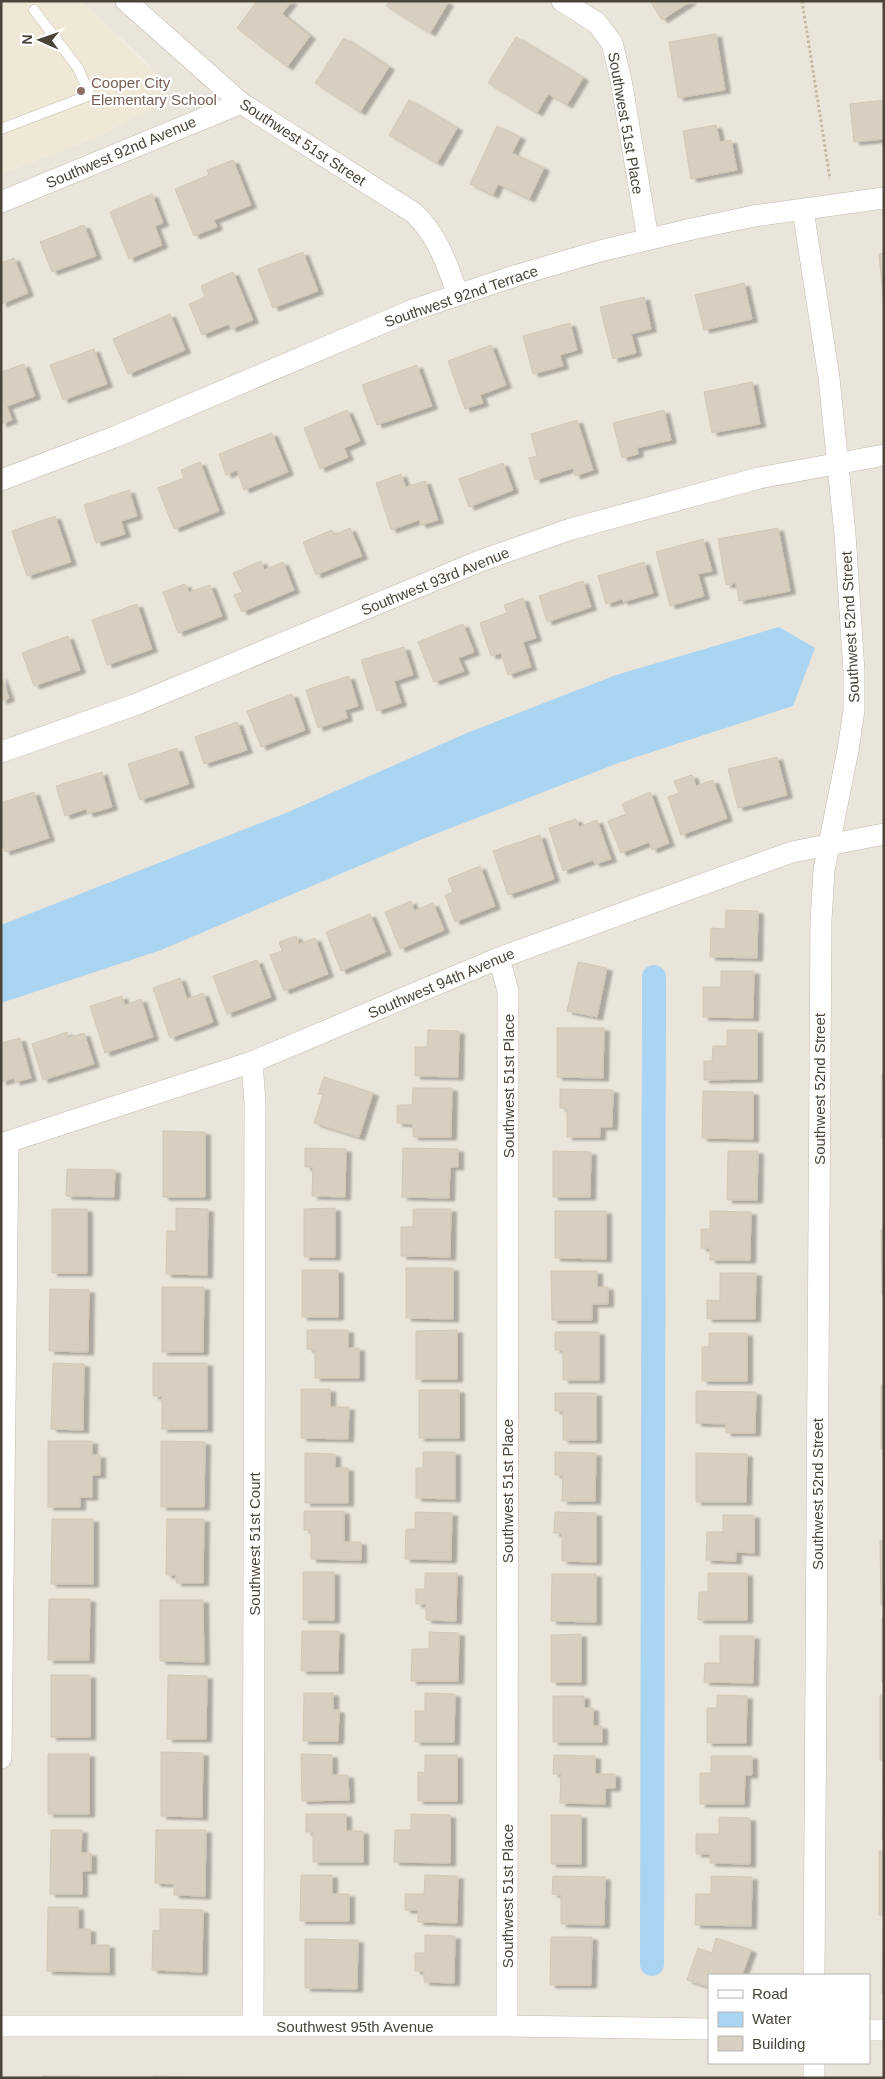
<svg xmlns="http://www.w3.org/2000/svg" width="885" height="2079" font-family="Arial,sans-serif">
	<style>
		.residential { fill: #eae5da; fill-rule: evenodd }
		.education { fill: #efe8d6 }
		.water { fill: #a9d4f2 }
		.lines { fill: none; stroke-linecap: round; stroke-linejoin: round }
		.canal { stroke: #a9d4f2; stroke-width: 24 }
		.building { fill: #d8cfc1; stroke: #d3c7b4; filter: url(#shadow) }
		.service-casing { stroke: #c2bbae; stroke-width: 11 }
		.minor-casing { stroke: #c2bbae; stroke-width: 22 }
		.path { stroke: #c4b79f; stroke-width: 3; stroke-dasharray: 2.5 2.5; stroke-linecap: butt }
		.service { stroke: #fff; stroke-width: 10 }
		.minor { stroke: #fff; stroke-width: 21 }
		.education-dot { fill: #8d6e63; stroke: #fff; stroke-width: 2 }
		.labels { text-anchor: middle; dominant-baseline: central; stroke-width: 4.5; stroke-linejoin: round; paint-order: stroke }
		.education-label { font-size: 15px; fill: #785e54; stroke: #fff; text-anchor: start }
		.street-label { font-size: 15px; fill: #4b4439; stroke: #fff }
	</style>
	<defs>
		<filter id="shadow"><feDropShadow dx="5.5" dy="3" stdDeviation="1" flood-color="#0004"/></filter>
	</defs>
	<rect width="100%" height="100%" fill="#f6f3ec"/>
	<path class="residential" d="M81 1H884V2078H1V174L94 138 156 106 150 66ZM709 1975H869V2063H709Z"/>
	<path class="education" d="M1 1H81L157 74 162 85 161 98 156 106 94 138 1 174Z"/>
	<path class="water" d="M779 627 815 648 793 706 621 762 425 838 161 950 1 1003V925L286 813 467 733 616 675Z"/>
	<g class="lines">
		<path class="canal" d="M652 1964 654 977"/>
	</g>
	<path class="building" d="M257 1H292L282 14 310 36 287 67 237 28Z
		M389 1H444L448 3 430 33 386 6Z
		M650 1H691L662 20Z
		M716 34 725 90 678 98 669 42Z
		M516 37 583 78 567 105 548 94 537 113 488 83Z
		M344 38 389 67 360 112 315 83Z
		M409 100 457 128 437 163 389 135Z
		M884 100V139L854 142 850 104Z
		M716 125 720 142 731 140 737 170 691 179 683 131Z
		M497 126 520 137 512 153 544 168 529 199 498 184 493 195 470 184Z
		M233 160 251 205 214 220 217 227 194 236 175 189 209 175 207 170Z
		M152 194 163 223 155 226 162 245 129 259 110 212Z
		M84 225 96 256 52 272 40 242Z
		M303 252 318 291 273 308 258 269Z
		M884 253V297H883L879 254Z
		M14 258 28 293 1 304V263Z
		M233 272 253 320 231 329 229 324 202 335 189 304 205 297 201 286Z
		M744 283 752 319 704 330 695 295Z
		M644 297 651 329 631 334 636 353 613 359 600 307Z
		M170 314 185 350 128 374 113 339Z
		M570 323 577 350 560 355 563 366 533 374 523 336Z
		M491 345 506 385 480 395 483 403 465 409 448 361Z
		M94 349 107 384 63 400 50 365Z
		M24 364 35 396 7 406 12 420 1 424V372Z
		M417 365 432 406 377 425 362 385Z
		M752 382 760 424 712 433 704 392Z
		M347 410 360 441 344 448 348 457 320 469 304 428Z
		M664 410 671 440 637 448 638 454 622 458 613 423Z
		M577 420 593 470 575 476 573 468 535 480 529 458 537 456 531 434Z
		M272 433 288 472 244 490 237 470 226 475 219 454Z
		M200 462 219 511 174 529 158 488 184 478 181 470Z
		M503 463 513 490 469 507 459 479Z
		M401 474 406 487 425 481 438 520 421 525 419 520 391 530 376 483Z
		M129 490 137 516 121 521 125 534 96 543 84 505Z
		M55 516 71 562 27 576 12 531Z
		M350 528 362 556 316 575 303 542 332 530 334 535Z
		M778 528 790 591 739 601 736 583 726 585 718 539Z
		M703 539 712 571 698 574 704 596 670 606 656 552Z
		M261 561 264 570 283 562 294 590 242 612 234 595 242 592 233 573Z
		M644 562 653 593 623 602 622 599 606 604 598 576Z
		M583 581 591 607 547 622 539 596Z
		M185 584 189 592 210 585 222 616 178 633 163 592Z
		M523 598 536 638 523 642 531 667 508 675 501 653 491 656 480 623 507 613 504 605Z
		M137 604 152 649 107 665 92 620Z
		M463 624 474 652 458 658 464 671 434 682 418 642Z
		M68 636 80 670 34 686 22 653Z
		M404 647 413 675 394 681 401 703 377 711 361 660Z
		M1 676 9 698 1 701Z
		M349 676 358 706 345 710 347 718 318 728 306 690Z
		M292 694 305 730 261 747 247 711Z
		M237 722 247 750 204 764 195 737Z
		M177 748 189 784 140 800 128 764Z
		M777 757 787 795 738 808 728 769Z
		M102 772 112 807 88 814 86 809 65 816 56 786Z
		M692 775 696 786 713 780 727 818 681 835 668 797 679 793 674 781Z
		M34 792 49 838 5 852 1 841V803Z
		M650 792 669 843 652 850 649 842 621 853 608 821 626 814 622 804Z
		M576 819 579 827 597 820 611 859 595 864 593 860 563 871 549 828Z
		M540 835 554 879 508 895 493 851Z
		M480 866 495 906 455 922 445 895 453 892 448 879Z
		M411 901 414 911 433 903 444 930 400 949 385 912Z
		M726 910 758 911 757 958 710 957 711 928 725 929Z
		M370 914 386 952 341 971 326 932Z
		M296 936 299 944 315 938 328 974 284 991 270 955 282 951 279 942Z
		M257 960 271 997 227 1014 213 976Z
		M578 962 607 968 597 1017 567 1011Z
		M721 971H754L753 1018 703 1017V987H721Z
		M180 978 187 999 203 993 213 1022 170 1038 153 988Z
		M122 996 125 1005 141 999 153 1037 105 1053 90 1006Z
		M557 1028H604L603 1078 557 1077Z
		M428 1030 459 1031 458 1077 415 1076V1047H427Z
		M727 1030H757V1079L704 1080V1061H712L713 1046H727Z
		M67 1032 68 1038 84 1033 94 1064 43 1080 32 1044Z
		M20 1038 31 1078 15 1082 14 1078 1 1082V1043Z
		M884 1073V1137H882V1074Z
		M324 1077 373 1093 359 1137 314 1123 323 1095 318 1094Z
		M413 1088H452L451 1137H413V1124L397 1123V1105H412Z
		M560 1089 613 1090 612 1127H600V1137H567V1109L560 1108Z
		M703 1091 753 1092V1139L702 1138Z
		M163 1131 205 1132V1197H163Z
		M305 1148 346 1149 345 1197 312 1196 313 1167H305Z
		M403 1148 458 1149V1167H450L449 1198 402 1197Z
		M553 1151 591 1152 590 1197H553Z
		M728 1151H758L757 1200H727Z
		M67 1169 115 1170 114 1197 66 1196Z
		M176 1208 208 1209 207 1275 166 1274 167 1231H176Z
		M335 1208V1257H304V1209Z
		M52 1209H87V1273H52Z
		M413 1209H451L450 1257 401 1256V1227H413Z
		M555 1211H606V1259L555 1258Z
		M710 1211 751 1212 750 1260H710V1248H701V1229H710Z
		M881 1230H884V1294H882Z
		M406 1268H453V1319L406 1318Z
		M302 1270H338V1317H302Z
		M551 1271H597V1287H608V1304H592V1320H552Z
		M720 1273H756L755 1319H707V1300L720 1301Z
		M162 1287H204L203 1352H162Z
		M50 1289 89 1290 88 1352 49 1351Z
		M307 1330H348V1348H359V1378H315V1350L307 1349Z
		M457 1330V1379H416V1331Z
		M555 1332H599V1380H563V1350H555Z
		M709 1333H747V1381H702V1347H709Z
		M53 1363 84 1364 83 1430 51 1429Z
		M153 1363H207V1429H162V1396H153Z
		M881 1385H884V1449H881Z
		M301 1389H330V1407H349L348 1439 301 1438Z
		M419 1390H459V1438H419Z
		M696 1391 756 1392 755 1433H726V1424L696 1423Z
		M555 1393H596V1440H563V1411H555Z
		M48 1441H92V1455H100V1475H92V1497H80V1507H48Z
		M161 1441 205 1442 204 1507H161Z
		M423 1452H455V1499L416 1498V1468H423Z
		M555 1452 596 1453 595 1501H562L563 1475H555Z
		M305 1453 335 1454V1468H348V1503H305Z
		M696 1453 747 1454 746 1502H696Z
		M304 1511H344V1542H361V1560L311 1559V1530H304Z
		M415 1512 452 1513 451 1560 405 1559 406 1529H415Z
		M555 1512 596 1513V1562L562 1561V1533H554Z
		M723 1515H754V1553L736 1552V1561L706 1560 707 1532H723Z
		M52 1519H93V1584H51Z
		M167 1519H204L203 1583H176V1575H166Z
		M880 1541H884V1605H881Z
		M303 1572H334V1620H303Z
		M425 1573H457L456 1621 426 1620V1604H416V1589H425Z
		M708 1573H747V1620H698L699 1592H708Z
		M552 1574H596V1622L551 1621Z
		M49 1599H90L89 1660H48Z
		M160 1600H203L204 1662 160 1661Z
		M882 1618H884V1682H882Z
		M302 1631H339L338 1671H301Z
		M429 1632 459 1633 458 1681H411L412 1649H429Z
		M581 1634V1682H551V1635Z
		M720 1636H754L753 1683 704 1682 705 1663H720Z
		M51 1675H90V1737H51Z
		M168 1675 207 1676 206 1739H167Z
		M304 1693H333V1710H339L338 1741H303Z
		M425 1693 455 1694 454 1742H415V1711H425Z
		M717 1695 747 1696 746 1743H707V1708H717Z
		M880 1695H884V1760H880Z
		M553 1696H584V1708H593V1726H602V1742H553Z
		M161 1752 203 1753 202 1817 161 1816Z
		M48 1754H89V1814H48Z
		M301 1754 332 1755V1775H348L349 1800 302 1801Z
		M425 1755H457V1801H418V1772L425 1773Z
		M554 1755 595 1756V1774H615V1788H605V1804L560 1803 561 1774H553Z
		M711 1756H752V1775H745L744 1804H700V1773H711Z
		M883 1773H884V1839H882Z
		M306 1814H346V1831H363V1862H313V1832H306Z
		M411 1814 450 1815V1863L394 1862 395 1830H411Z
		M551 1815H581V1864H551Z
		M719 1817 750 1818V1864L710 1863V1854H696V1834H719Z
		M51 1830H82L81 1853H91V1871H82V1894H50Z
		M156 1830H206L205 1896 174 1895V1884L155 1883Z
		M879 1851H884V1915H879Z
		M301 1875H332V1894H349V1921H300Z
		M425 1875 458 1876 457 1923 418 1922V1910H405V1894H424Z
		M553 1876 605 1877 604 1925 561 1924V1895L552 1894Z
		M711 1876 752 1877 751 1926 695 1925 696 1894H711Z
		M48 1907H78V1929H90V1945H109V1972L47 1971Z
		M160 1909 203 1910 202 1972 152 1970 153 1930 160 1931Z
		M883 1928H884V1993H882Z
		M425 1935 455 1936 454 1983 424 1982V1971H415V1953H425Z
		M551 1937H592L591 1985H550Z
		M716 1938 751 1950 742 1975H709V1987L687 1980 698 1948 712 1953Z
		M305 1939 358 1940 357 1989 305 1988Z
		M42 2076H80V2078H42Z
		M153 2076 201 2077V2078H153Z
		M516 2077 564 2078H516Z"/>
	<g class="lines">
		<g class="service-casing">
			<path id="service" d="M1 129 90 95 78 68 34 10"/>
		</g>
		<g class="minor-casing">
			<path id="minor" d="M126 1 241 103 414 213C438 236 447 264 458 295
				M562 1 597 23 612 43 621 80 648 239
				M1 202 241 103
				M803 210 829 378 845 534 854 672V710L848 750 824 870 821 920 814 1975
				M1 480 117 436 413 310 518 275 600 251 692 229 754 216 884 198
				M1 752 137 704 480 561 571 529 759 478 884 455
				M499 958 508 991 507 2026
				M252 1062 255 1103 253 2026
				M1 1144 252 1062 499 958 792 852 884 834
				M1 1758 8 1143
				M1 2026H507L709 2029
				M869 2030H884
				M814 2063V2078"/>
		</g>
		<path class="path" d="M802 1 830 179"/>
		<use href="#service" class="service"/>
		<use href="#minor" class="minor"/>
	</g>
	<circle class="education-dot" cx="81" cy="91" r="5"/>
	<g class="labels">
		<g class="education-label">
			<text x="91" y="82">Cooper City<tspan x="91" dy="17">Elementary School</tspan></text>
		</g>
		<g class="street-label">
			<text transform="translate(626 123) rotate(80)">Southwest 51st Place</text>
			<text transform="translate(303 142) rotate(33)">Southwest 51st Street</text>
			<text transform="translate(121 152) rotate(-23)">Southwest 92nd Avenue</text>
			<text transform="translate(461 296) rotate(-19)">Southwest 92nd Terrace</text>
			<text transform="translate(435 581) rotate(-22)">Southwest 93rd Avenue</text>
			<text transform="translate(850 627) rotate(-93)">Southwest 52nd Street</text>
			<text transform="translate(441 983) rotate(-23)">Southwest 94th Avenue</text>
			<text transform="translate(508 1086) rotate(-90)">Southwest 51st Place</text>
			<text transform="translate(819 1089) rotate(-90)">Southwest 52nd Street</text>
			<text transform="translate(507 1491) rotate(-90)">Southwest 51st Place</text>
			<text transform="translate(817 1494) rotate(-90)">Southwest 52nd Street</text>
			<text transform="translate(254 1544) rotate(-90)">Southwest 51st Court</text>
			<text transform="translate(507 1896) rotate(-90)">Southwest 51st Place</text>
			<text x="355" y="2026">Southwest 95th Avenue</text>
		</g>
	</g>
	<rect width="885" height="2079" fill="none" stroke="#4b4439" stroke-width="5"/>
	<rect x="708" y="1974" width="162" height="90" fill="#ffffff" stroke="#b7b4b0"/>
	<rect x="718" y="1990" width="25" height="8" fill="#ffffff" stroke="#b7b4b0"/>
	<text x="752" y="1999" font-size="15" fill="#4b4439">Road</text>
	<rect x="718" y="2012" width="25" height="15" fill="#a9d4f2" stroke="#b7b4b0"/>
	<text x="752" y="2024" font-size="15" fill="#4b4439">Water</text>
	<rect x="718" y="2036" width="25" height="15" fill="#d8cfc1" stroke="#b7b4b0"/>
	<text x="752" y="2049" font-size="15" fill="#4b4439">Building</text>
	<g transform="translate(40 40) rotate(272)" stroke="#ffffff" stroke-width="4" paint-order="stroke">
	<path d="M0-4L9 19L0 12L-9 19Z" fill="#4b4439"/>
	<text y="-8" font-size="14" font-weight="bold" text-anchor="middle" fill="#4b4439">N</text>
	</g>
</svg>
